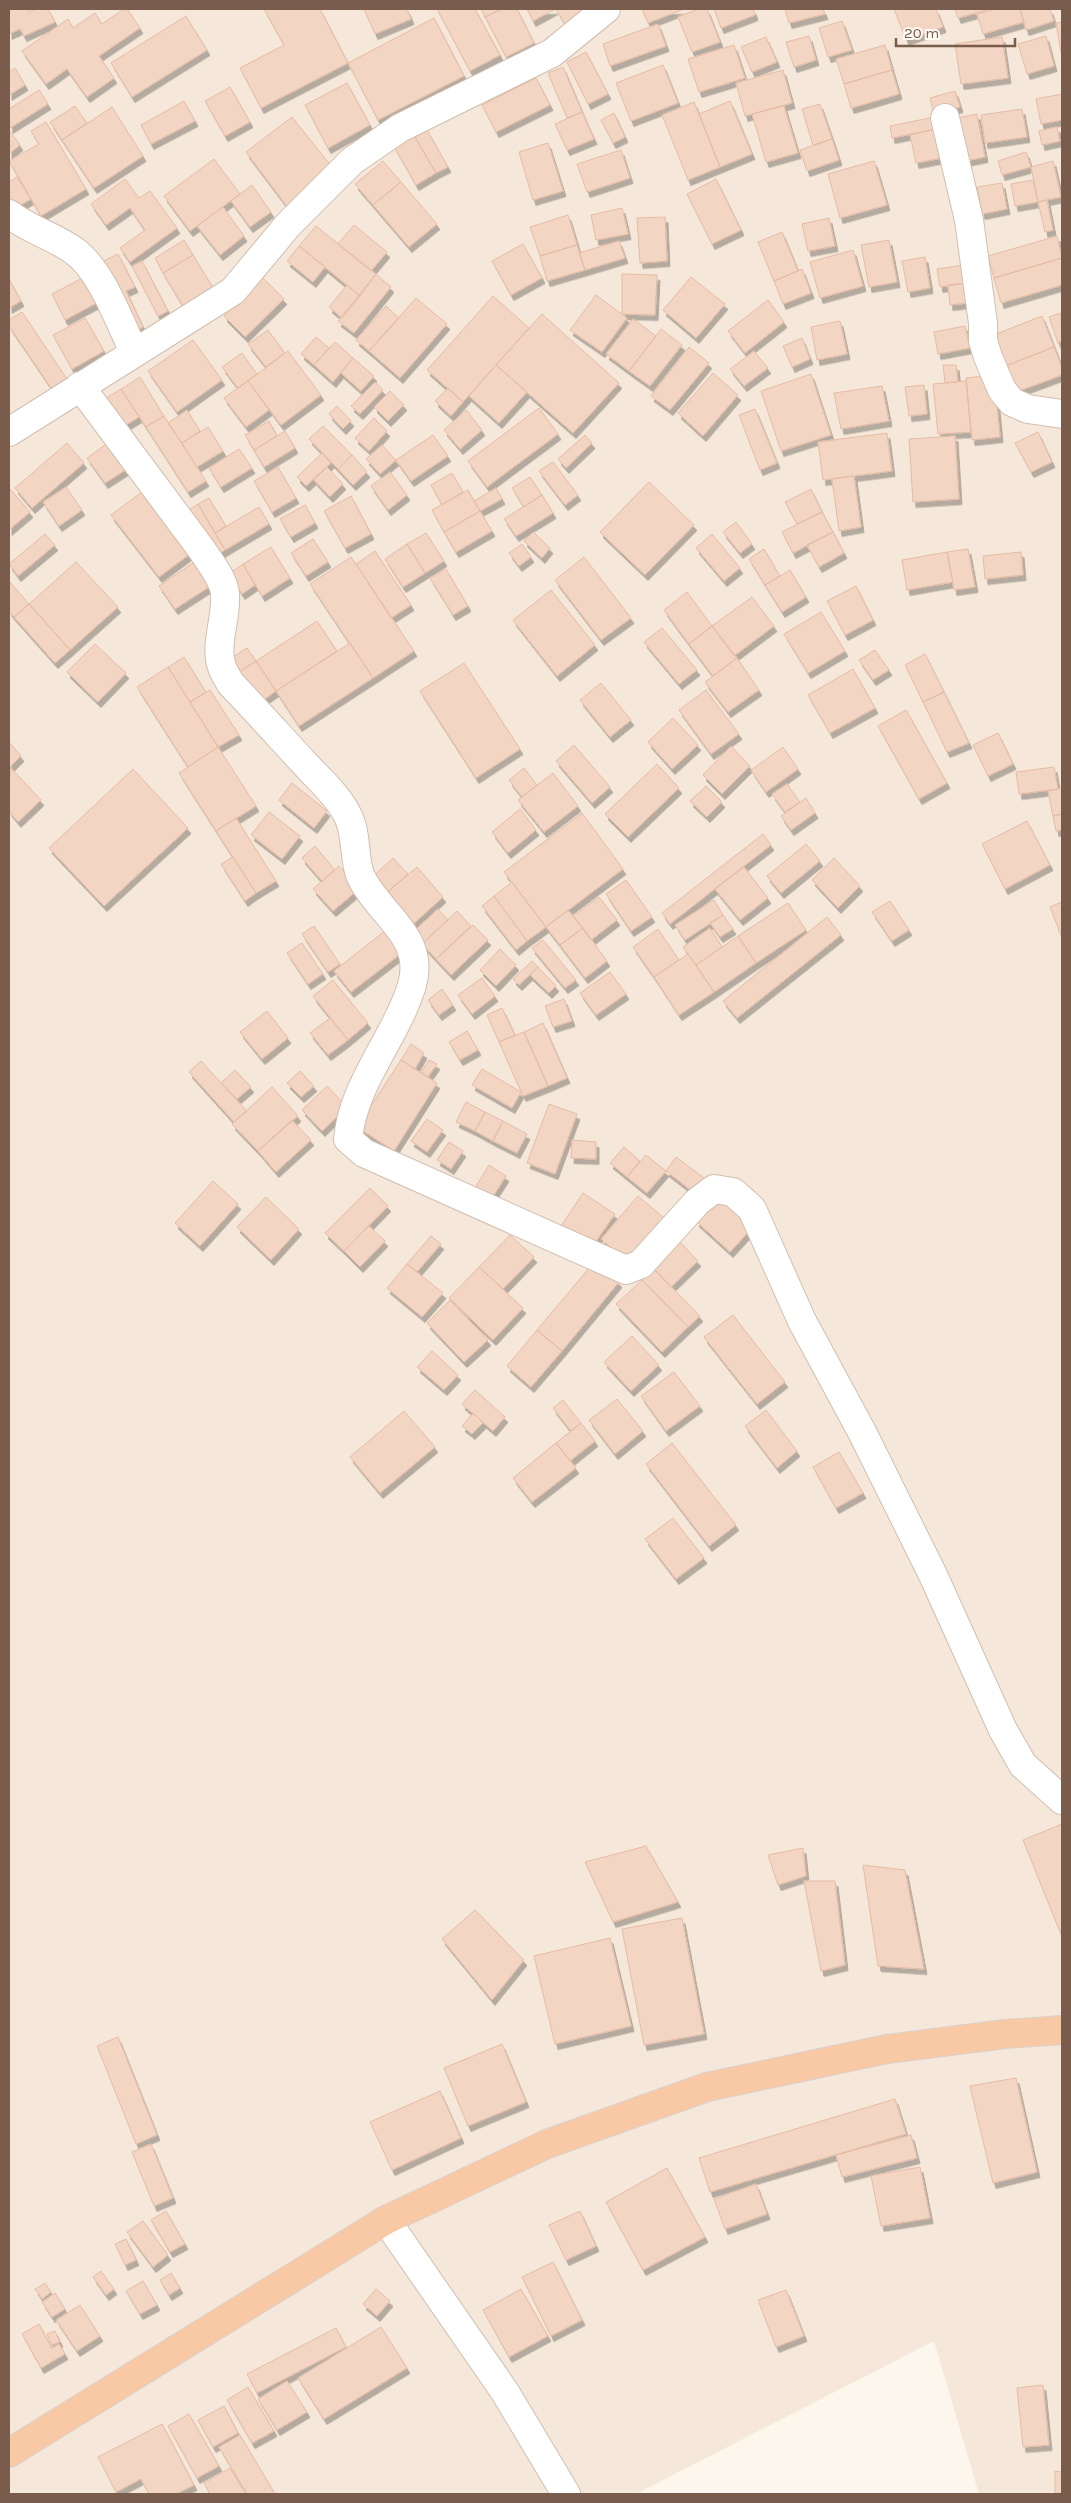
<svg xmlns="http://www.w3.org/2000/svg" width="1071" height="2503" font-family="Karla,sans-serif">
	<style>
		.residential { fill: #f5e8da }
		.building { fill: #f3d5c3; stroke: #e6bba3; filter: url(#shadow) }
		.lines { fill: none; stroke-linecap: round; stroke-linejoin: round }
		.minor-casing { stroke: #d1beb0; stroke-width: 30 }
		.trunk-casing { stroke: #dad1cd; stroke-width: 30 }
		.minor { stroke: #fff; stroke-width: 28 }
		.trunk { stroke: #f9c8a4; stroke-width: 28 }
	</style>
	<defs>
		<filter id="shadow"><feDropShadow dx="3" dy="5.5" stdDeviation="0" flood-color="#0004"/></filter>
	</defs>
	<rect width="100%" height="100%" fill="#fdf6ec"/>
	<path class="residential" d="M9 9H1062V2494H979L934 2341 636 2494H9Z"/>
	<path class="building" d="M9 9H28L29 12 36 9H48L55 22 24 36 20 29 9 34Z
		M124 9H127L140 28 99 56 114 78 87 97 67 69 46 84 22 51 68 19 73 28 95 13 102 24Z
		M264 9H320L348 63 261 108 240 68 284 45Z
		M364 9H407L411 19 375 34Z
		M437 9H475L500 55 470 71Z
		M481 9H502L485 17Z
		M502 9H517L534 43 506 57 485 17Z
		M527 9H555L533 21Z
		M556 9H582L587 16 567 28Z
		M642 9H684L648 23Z
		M698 9H707L720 42 692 52 678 17Z
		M714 9H753L755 15 721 28Z
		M785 9H823L825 14 789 23Z
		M894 9H936L943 27 906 40Z
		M955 9H990L958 18Z
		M996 9H1020L1024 22 983 34 977 14Z
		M1020 9H1050L1054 21 1026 30Z
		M186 16 207 50 132 97 111 63Z
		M434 18 464 76 378 120 348 63Z
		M842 21 852 50 828 57 819 28Z
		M1062 22V58L1056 23Z
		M658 24 666 46 610 66 603 44Z
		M809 36 816 60 794 67 786 42Z
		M1046 36 1054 66 1027 74 1018 44Z
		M766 37 777 62 752 72 741 47Z
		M1002 37 1008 78 961 84 955 44Z
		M734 45 745 78 699 92 688 59Z
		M885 45 892 70 844 84 836 59Z
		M586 52 608 94 588 104 567 62Z
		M663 65 678 103 631 121 616 83Z
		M563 67 582 112 567 118 548 73Z
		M15 68 25 85 9 95V72Z
		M783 70 792 103 745 116 736 83Z
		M892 70 899 94 851 108 844 84Z
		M536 78 550 105 496 132 482 105Z
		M347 83 370 125 328 148 305 105Z
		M230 87 250 122 225 136 205 101Z
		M39 90 48 104 10 128 9 109Z
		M955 91 960 107 934 114 930 98Z
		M1062 94V120L1041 124 1036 99Z
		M184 101 195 121 151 144 141 125Z
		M730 101 752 154 720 167 699 114Z
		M694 102 720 167 688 180 662 115Z
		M820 104 832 139 813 145 802 109Z
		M75 106 87 123 62 140 50 122Z
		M784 106 798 153 766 162 752 114Z
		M112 107 143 156 94 188 62 140Z
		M1022 109 1027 137 985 143 981 115Z
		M582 112 594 139 567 150 555 124Z
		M614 113 625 137 613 143 601 120Z
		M977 114 985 157 960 162 952 119Z
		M939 116 941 128 892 138 890 126Z
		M292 117 336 172 289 209 246 152Z
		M46 122 86 189 41 216 9 161 39 144 31 131Z
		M1057 127 1060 141 1042 145 1039 131Z
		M941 128 947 157 916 163 910 135Z
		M9 130 20 145 9 154Z
		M427 130 448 167 436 173 415 137Z
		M413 134 436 173 416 185 393 145Z
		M832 139 839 160 807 171 800 150Z
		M548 143 563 191 533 200 519 152Z
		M621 150 630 178 587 192 577 164Z
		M1026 152 1031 167 1002 175 998 161Z
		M214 159 240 194 190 231 164 196Z
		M383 161 401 182 373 205 355 184Z
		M874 161 887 205 840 218 828 174Z
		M1053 161 1061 197 1038 202 1031 167Z
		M17 177 31 199 17 207 9 194V182Z
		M125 179 139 198 150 191 177 228 130 262 120 248 145 230 130 208 106 225 91 204Z
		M716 179 741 230 712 244 687 194Z
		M1033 180 1038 202 1015 206 1011 184Z
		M401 182 437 224 409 247 373 205Z
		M1002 183 1007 209 982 214 977 187Z
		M252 185 271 212 250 227 231 201Z
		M1047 200 1053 230 1045 232 1038 202Z
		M223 207 244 236 220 255 197 226Z
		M622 208 628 234 596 240 591 215Z
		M568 215 577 245 540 256 530 227Z
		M665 217 667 261 640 263 637 218Z
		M829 218 835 246 808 251 802 224Z
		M354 225 387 252 371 271 338 244Z
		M316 226 376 274 360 296 299 246Z
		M782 232 798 271 774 281 758 242Z
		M1057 236 1062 258 994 278 988 256Z
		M184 240 193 255 163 273 155 258Z
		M889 240 897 282 869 287 861 245Z
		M619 241 625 258 585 270 579 253Z
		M523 244 542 278 511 295 492 261Z
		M577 245 585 270 547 281 540 256Z
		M299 246 325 267 313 282 287 261Z
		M853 250 863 286 820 298 810 262Z
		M118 254 135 287 126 291 143 327 132 333 97 264Z
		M193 255 217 294 187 313 163 273Z
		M925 257 930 288 908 292 902 261Z
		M1062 258V285L1001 303 994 278Z
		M142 261 168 311 158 316 132 266Z
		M971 264 973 282 940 287 937 269Z
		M802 269 811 293 783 304 774 281Z
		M376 274 391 287 354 333 338 321Z
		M622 274 657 275 655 315 622 314Z
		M88 275 102 300 65 320 52 294Z
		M691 277 725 304 696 338 663 310Z
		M263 278 284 299 245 337 224 316Z
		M9 279 21 301 9 308Z
		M973 282 976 302 950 305 948 285Z
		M347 285 360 296 342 318 329 307Z
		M596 295 627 318 602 352 570 330Z
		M493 296 529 328 463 402 427 370Z
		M416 298 447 324 400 378 369 351Z
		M768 300 784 322 745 353 728 331Z
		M386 306 399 318 369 351 356 340Z
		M22 312 71 385 56 395 9 326V320Z
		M1061 313 1062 341 1058 343 1049 317Z
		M542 314 619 383 573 433 496 365Z
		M1042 316 1054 347 998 369 986 338Z
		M85 318 104 351 72 369 53 335Z
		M633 319 656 336 629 371 606 354Z
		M840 321 847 354 817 360 811 327Z
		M965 326 970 348 938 354 934 332Z
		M661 329 682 345 650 386 629 371Z
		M268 330 285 353 266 367 248 344Z
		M316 337 329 348 314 365 301 354Z
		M802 338 810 359 792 367 783 346Z
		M193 340 222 380 177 412 148 371Z
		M335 342 353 358 333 382 314 365Z
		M689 347 709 363 670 410 651 396Z
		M1054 347 1062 368V375L1008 395 998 369Z
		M288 351 321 395 281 425 248 381Z
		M754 351 768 368 744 386 730 369Z
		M242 353 257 374 238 388 222 367Z
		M353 358 374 376 361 391 341 373Z
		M496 365 527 392 499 423 469 396Z
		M943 365H956L958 382 945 383Z
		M713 373 738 395 703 436 678 413Z
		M811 374 831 435 781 451 761 391Z
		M994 375 1000 437 972 440 966 378Z
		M140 377 164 416 146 427 121 389Z
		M248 381 269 410 246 427 224 398Z
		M966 381 971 432 938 434 933 384Z
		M375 382 383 390 360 414 351 406Z
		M924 385 927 414 909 416 905 387Z
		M882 386 889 421 841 429 834 393Z
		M448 388 463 402 451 416 435 401Z
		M121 389 139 417 121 428 103 400Z
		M390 391 404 405 388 421 374 407Z
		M337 406 351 421 343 429 329 414Z
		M539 408 558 434 487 487 468 461Z
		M755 409 777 463 760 470 739 415Z
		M187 410 200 431 182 443 168 423Z
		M466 410 482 430 460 449 444 430Z
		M164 416 206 481 188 492 146 427Z
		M374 418 387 431 369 451 355 438Z
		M269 421 277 436 254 450 245 435Z
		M323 426 352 455 338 469 309 439Z
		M208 427 223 451 197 467 182 443Z
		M285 431 295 448 264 467 254 450Z
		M1038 432 1052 462 1031 472 1015 443Z
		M887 433 892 471 823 480 818 442Z
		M433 435 448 456 411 481 396 460Z
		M585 435 592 443 566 468 558 459Z
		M955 436 959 499 913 502 909 439Z
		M112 440 130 467 105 483 87 458Z
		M67 443 84 463 32 508 15 488Z
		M382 445 396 460 380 474 366 459Z
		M239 449 252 468 221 487 209 468Z
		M322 453 331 463 306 486 297 477Z
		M352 455 367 472 353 485 338 469Z
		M553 462 578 495 565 505 539 471Z
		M278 467 296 498 272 512 254 481Z
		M327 467 343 484 330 497 314 480Z
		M390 472 407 495 388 510 371 486Z
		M452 473 463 492 442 505 431 485Z
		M854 476 861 527 839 531 832 479Z
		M530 477 542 495 524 507 512 488Z
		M649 482 694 525 645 575 600 532Z
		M66 487 82 510 59 526 43 502Z
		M496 488 502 499 480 511 474 501Z
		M10 489 30 512 9 530V491Z
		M146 489 194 551 159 577 111 515Z
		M811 489 822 512 797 524 785 502Z
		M468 490 480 511 444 532 432 510Z
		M542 495 553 513 516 536 504 519Z
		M351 496 371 534 345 548 324 511Z
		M209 498 226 526 215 533 198 504Z
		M198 504 225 550 217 555 190 509Z
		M305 505 315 523 291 537 280 519Z
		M259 507 269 524 225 550 215 533Z
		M480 511 492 531 456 552 444 532Z
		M822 512 833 532 793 553 782 532Z
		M736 522 752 544 740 553 723 532Z
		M533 532 550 548 542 558 524 541Z
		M833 532 844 553 819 567 807 545Z
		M426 533 444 561 425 573 407 544Z
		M45 534 55 545 18 576 9 564Z
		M712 534 740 568 724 581 696 548Z
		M313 539 328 562 306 576 291 553Z
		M407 544 425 573 403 587 385 559Z
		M522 544 531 557 519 566 509 553Z
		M271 547 290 578 262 596 243 564Z
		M764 549 780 576 765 585 749 559Z
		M968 549 975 587 954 590 947 552Z
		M375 551 411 605 391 618 356 564Z
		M947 552 953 582 907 590 902 560Z
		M1021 552 1023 575 985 579 983 556Z
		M351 557 414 651 373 678 310 584Z
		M584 557 631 618 601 640 555 580Z
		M196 561 212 585 175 609 159 586Z
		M76 562 118 607 70 650 29 604Z
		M243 564 255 585 242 594 229 574Z
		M446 569 468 606 453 615 430 578Z
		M790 570 806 597 782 612 765 585Z
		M9 581 29 604 14 617 9 611Z
		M856 586 873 620 845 635 827 601Z
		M551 590 595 645 557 676 513 620Z
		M687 592 712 626 689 644 664 610Z
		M752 597 774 626 734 656 712 626Z
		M29 604 70 650 55 663 14 617Z
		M821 612 845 651 808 673 784 634Z
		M317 621 337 651 276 691 256 661Z
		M712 626 737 658 713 676 689 644Z
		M662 628 697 670 679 684 644 642Z
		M350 643 373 678 299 726 276 691Z
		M95 644 126 673 98 702 67 672Z
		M247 648 256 661 239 672 230 659Z
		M875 650 889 670 873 680 859 660Z
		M925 654 944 692 923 702 905 665Z
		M184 657 206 692 190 702 168 667Z
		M737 658 759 690 728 712 705 682Z
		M256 661 276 691 259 703 239 672Z
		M464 663 520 749 476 778 420 691Z
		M168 667 218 747 188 767 137 687Z
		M853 669 875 708 830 733 808 695Z
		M601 683 631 720 610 737 580 700Z
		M210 690 239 735 218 747 190 702Z
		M706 690 739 734 711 754 679 710Z
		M944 692 969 743 947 752 923 702Z
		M906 710 947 783 919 799 878 726Z
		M673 718 698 745 672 769 648 742Z
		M998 733 1013 764 988 776 973 745Z
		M9 742 21 756 9 768Z
		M574 745 610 787 592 803 556 761Z
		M731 746 750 766 722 794 703 775Z
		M218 747 256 806 216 831 179 773Z
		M783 747 798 769 766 792 751 770Z
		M657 764 679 788 628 837 605 814Z
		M10 767 41 800 18 822 9 811Z
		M1054 767 1058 789 1019 794 1016 772Z
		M524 768 537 785 522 797 509 780Z
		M133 769 188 828 104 906 49 848Z
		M553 773 578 806 544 832 518 800Z
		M292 783 327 811 314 828 279 800Z
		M787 784 800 802 785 812 772 794Z
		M706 786 722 802 707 817 690 801Z
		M1062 788V814L1053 816 1048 791Z
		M806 798 815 813 791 830 781 816Z
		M520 809 536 830 508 853 492 832Z
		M269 812 300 836 282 859 251 835Z
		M582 813 623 869 546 927 504 872Z
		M1062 814V830L1056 831 1053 816Z
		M236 818 276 881 256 893 216 831Z
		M1027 821 1050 865 1005 889 982 844Z
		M763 834 771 845 670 924 662 913Z
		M806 844 820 861 781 893 767 876Z
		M315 846 335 870 322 881 302 858Z
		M233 857 256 893 245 901 221 864Z
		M393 858 408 874 383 896 369 880Z
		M834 858 860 886 838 908 812 880Z
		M339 866 359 889 333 911 313 889Z
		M417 867 443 897 411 926 383 896Z
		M744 867 768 898 740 920 715 889Z
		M626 880 652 917 631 931 606 894Z
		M512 882 546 927 527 941 494 896Z
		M494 896 527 941 516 950 482 906Z
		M599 897 617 920 591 940 573 916Z
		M714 900 723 915 685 940 675 925Z
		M890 901 909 930 892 941 872 912Z
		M1062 902V938L1050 907Z
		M788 903 806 930 756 963 738 936Z
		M438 909 448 920 422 944 412 933Z
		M568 910 583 928 560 945 546 927Z
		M457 911 471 926 436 959 422 944Z
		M723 915 733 929 720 937 710 923Z
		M827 917 841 935 737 1018 723 1001Z
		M473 925 488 940 451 975 436 959Z
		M314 926 340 964 328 972 302 934Z
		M583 928 607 961 585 978 560 945Z
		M710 928 722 947 696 965 683 947Z
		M658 929 679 960 654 977 633 947Z
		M386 930 403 952 351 992 334 971Z
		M738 936 756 963 714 992 696 965Z
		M543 940 576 980 565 988 532 948Z
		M302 943 323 974 308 984 287 953Z
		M500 949 516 965 496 986 480 970Z
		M688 954 714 992 679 1015 654 977Z
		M532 961 538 967 519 985 513 979Z
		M538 967 556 986 549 993 530 975Z
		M610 972 626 994 596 1015 580 993Z
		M482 978 495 996 472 1014 458 995Z
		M333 980 368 1023 348 1040 313 996Z
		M442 989 453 1005 439 1015 428 1000Z
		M564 999 572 1021 553 1027 545 1006Z
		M502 1008 515 1035 499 1042 487 1015Z
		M267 1011 288 1038 262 1059 240 1032Z
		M330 1018 348 1040 328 1055 310 1033Z
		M543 1023 567 1078 548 1086 524 1032Z
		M467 1031 478 1050 460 1060 449 1042Z
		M524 1032 548 1086 523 1096 499 1042Z
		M411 1044 424 1053 415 1069 401 1060Z
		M401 1060 437 1083 394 1151 357 1127Z
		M429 1060 437 1064 428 1077 421 1072Z
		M201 1061 247 1111 234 1122 189 1072Z
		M482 1069 521 1092 512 1108 472 1085Z
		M235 1070 251 1087 237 1099 221 1083Z
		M300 1071 314 1086 301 1097 287 1083Z
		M327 1086 347 1107 322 1131 302 1110Z
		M272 1087 298 1116 258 1151 232 1124Z
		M466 1102 485 1112 475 1131 456 1122Z
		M549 1104 577 1114 555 1174 527 1163Z
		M485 1112 503 1121 493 1141 475 1131Z
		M427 1119 443 1130 427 1152 411 1141Z
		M292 1120 311 1140 276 1172 258 1151Z
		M503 1121 527 1134 517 1153 493 1141Z
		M572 1140 596 1142V1159L571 1158Z
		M449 1142 463 1151 451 1169 437 1160Z
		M624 1147 640 1161 627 1177 610 1163Z
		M646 1155 666 1171 647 1193 627 1177Z
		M676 1157 708 1181 697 1195 666 1171Z
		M489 1165 506 1176 490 1201 473 1191Z
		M213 1181 238 1204 200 1246 175 1223Z
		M370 1188 388 1206 344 1251 325 1233Z
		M583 1193 615 1214 592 1247 561 1226Z
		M721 1195 754 1226 730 1252 696 1221Z
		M638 1196 669 1222 631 1265 601 1239Z
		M266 1197 299 1229 271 1260 237 1227Z
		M369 1226 385 1241 360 1267 344 1251Z
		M510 1235 534 1257 503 1289 479 1267Z
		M431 1236 441 1244 417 1272 407 1264Z
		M680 1242 698 1261 671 1287 653 1268Z
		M595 1261 619 1282 562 1351 537 1330Z
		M407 1264 443 1293 422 1317 387 1288Z
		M479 1267 523 1308 493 1340 449 1298Z
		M653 1268 700 1316 688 1327 642 1280Z
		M642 1280 688 1327 662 1352 616 1304Z
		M450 1300 488 1340 464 1362 427 1323Z
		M733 1315 785 1382 757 1404 704 1337Z
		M537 1330 562 1351 531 1387 507 1366Z
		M632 1336 659 1365 631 1391 604 1362Z
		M432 1351 458 1375 444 1390 417 1367Z
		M674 1372 700 1406 666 1431 641 1396Z
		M475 1390 505 1417 493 1431 462 1404Z
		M617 1399 643 1431 615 1454 589 1420Z
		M563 1400 581 1423 571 1431 553 1408Z
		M766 1410 797 1451 777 1468 745 1426Z
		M404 1411 435 1447 380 1493 350 1457Z
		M473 1413 483 1423 472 1434 462 1426Z
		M581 1423 595 1441 570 1461 556 1443Z
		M556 1443 576 1468 532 1502 513 1478Z
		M672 1443 736 1525 709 1546 646 1464Z
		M839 1452 863 1493 836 1508 813 1467Z
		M673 1518 704 1558 676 1579 645 1539Z
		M1062 1824V1937L1023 1840Z
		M646 1846 678 1902 613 1922 585 1862Z
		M803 1848 806 1876 778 1885 768 1855Z
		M863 1865 905 1870 924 1969 878 1966Z
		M804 1881H835L845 1965 821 1971Z
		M475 1910 524 1960 492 2000 442 1939Z
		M682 1918 704 2034 644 2045 622 1929Z
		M610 1938 631 2026 555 2044 534 1956Z
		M118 2037 157 2135 136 2144 97 2046Z
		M502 2044 526 2102 468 2126 444 2068Z
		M1016 2078 1037 2172 993 2183 970 2086Z
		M440 2091 461 2138 392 2170 370 2122Z
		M895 2099 906 2134 710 2192 699 2158Z
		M911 2135 917 2158 842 2177 836 2155Z
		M151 2144 173 2198 154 2206 132 2152Z
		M920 2167 930 2218 881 2226 871 2176Z
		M667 2168 705 2237 643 2270 606 2202Z
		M756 2184 767 2214 725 2229 714 2199Z
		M166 2211 185 2244 170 2252 151 2220Z
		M580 2211 596 2246 566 2260 549 2225Z
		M143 2221 168 2255 153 2267 127 2232Z
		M126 2239 136 2260 125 2265 115 2244Z
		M553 2262 582 2320 551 2336 522 2277Z
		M101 2271 114 2289 106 2295 93 2277Z
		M171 2273 180 2288 169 2295 160 2280Z
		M143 2281 157 2305 140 2314 126 2291Z
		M45 2283 51 2292 42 2299 35 2289Z
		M376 2289 390 2301 377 2316 363 2304Z
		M521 2289 548 2336 509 2357 483 2310Z
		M786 2290 804 2336 776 2347 758 2300Z
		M55 2293 65 2309 52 2317 42 2302Z
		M80 2305 100 2336 77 2351 56 2320Z
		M39 2324 52 2348 59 2344 65 2354 41 2368 22 2334Z
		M381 2327 407 2368 324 2419 298 2378Z
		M336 2328 346 2347 257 2393 247 2374Z
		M55 2331 60 2342 52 2345 47 2334Z
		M287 2381 307 2412 277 2430 258 2399Z
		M1043 2385 1049 2445 1023 2447 1017 2388Z
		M248 2387 274 2431 252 2443 227 2400Z
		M224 2406 238 2433 213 2447 198 2420Z
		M189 2414 219 2466 197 2478 168 2426Z
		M162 2424 194 2485 176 2494H149L141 2479 116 2492 98 2457Z
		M240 2435 275 2494H247L219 2447Z
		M230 2468 246 2494H210L204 2483Z
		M1055 2471 1062 2472V2493H1055Z"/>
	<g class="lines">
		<g class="minor-casing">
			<path id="minor" d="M945 118 969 220 983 323V341L988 357 1002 390 1012 402 1028 409 1062 414
				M9 214C28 229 53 236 73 250 101 269 119 321 134 352
				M80 386 202 550C210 563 224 579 225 594 227 618 214 645 222 667 224 673 228 679 231 684 257 711 281 738 306 765 320 780 338 796 347 814 358 834 353 860 361 877 379 915 426 936 412 985 396 1038 353 1083 348 1139L364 1153 626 1270 641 1264 697 1202 714 1189 733 1192 752 1209 802 1321 862 1432 933 1575 1003 1730 1023 1765 1062 1800
				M9 432 233 291 288 225 352 161 400 128 552 53 606 9
				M386 2220 505 2392 566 2494"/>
		</g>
		<g class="trunk-casing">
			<path id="trunk" d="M9 2453 386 2220 547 2144 707 2087 887 2049 1005 2034 1062 2030"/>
		</g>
		<use href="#minor" class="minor"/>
		<use href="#trunk" class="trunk"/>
	</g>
	<rect width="1071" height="2503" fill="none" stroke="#7a5c4d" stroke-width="20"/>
	<path d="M896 38v8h119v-8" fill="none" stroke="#7a5c4d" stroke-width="2.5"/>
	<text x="904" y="38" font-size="15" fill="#7a5c4d" stroke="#fffaf3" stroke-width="4" paint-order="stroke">20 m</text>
</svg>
